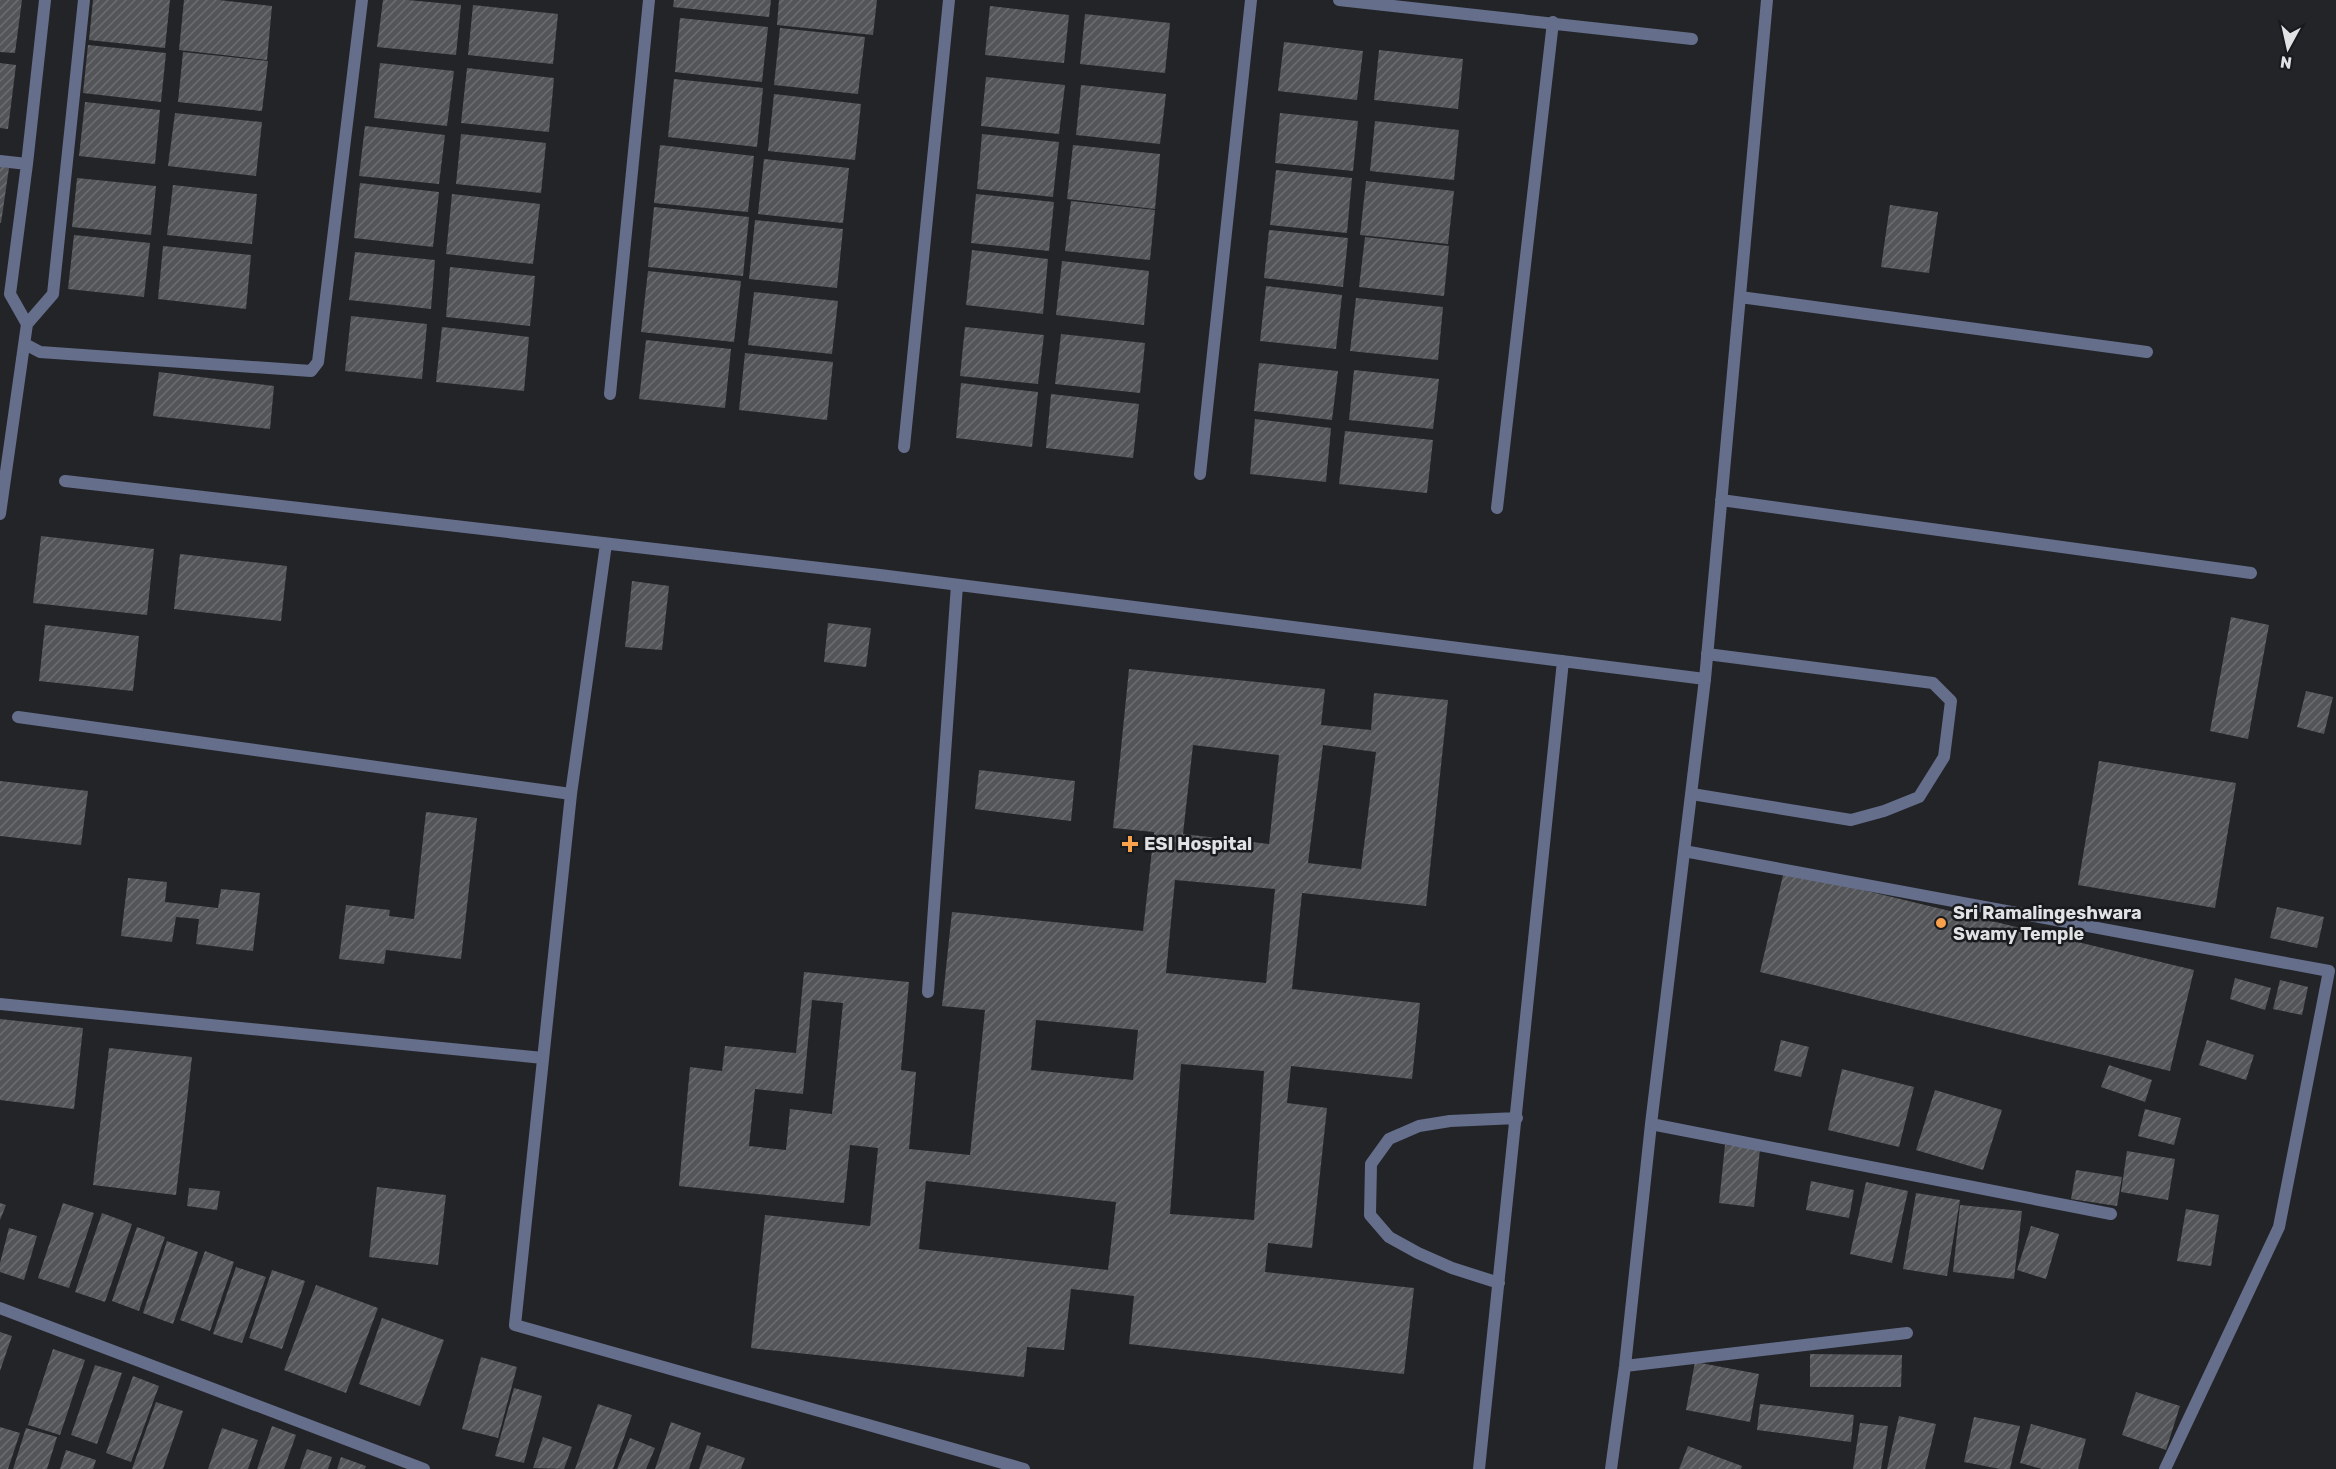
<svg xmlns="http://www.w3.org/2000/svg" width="2336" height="1469" font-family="Rubik,sans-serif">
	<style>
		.building { fill: url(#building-hatch); fill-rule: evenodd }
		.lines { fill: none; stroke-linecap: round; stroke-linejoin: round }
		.lane { stroke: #656e8b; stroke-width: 12 }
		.street { stroke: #656e8b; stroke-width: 12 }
		.poi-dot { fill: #f8a04b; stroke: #191a1e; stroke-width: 2 }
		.labels { text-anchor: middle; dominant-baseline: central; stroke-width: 5; stroke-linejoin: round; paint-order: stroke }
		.poi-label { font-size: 18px; font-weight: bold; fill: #e1e2e4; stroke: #191a1e; text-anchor: start }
	</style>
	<defs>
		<pattern id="building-hatch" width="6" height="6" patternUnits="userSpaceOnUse" patternTransform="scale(1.5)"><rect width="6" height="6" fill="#535559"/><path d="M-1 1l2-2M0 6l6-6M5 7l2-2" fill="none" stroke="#6b6d71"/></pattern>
	</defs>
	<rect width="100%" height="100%" fill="#232428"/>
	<path class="building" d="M0 0H22L15 53 0 52Z
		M93 0H170L165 48 89 40Z
		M184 0H219L272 6 267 60 179 50Z
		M383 0H408L461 5 456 55 377 47Z
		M674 0H771L769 17 673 7Z
		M779 0H877L873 35 777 25Z
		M473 5 558 14 553 64 468 55Z
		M990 6 1069 15 1064 63 985 55Z
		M1085 14 1170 23 1165 73 1080 64Z
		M680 18 768 27 762 82 675 72Z
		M780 28 865 37 858 94 774 85Z
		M1284 42 1363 51 1357 100 1278 91Z
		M88 45 166 53 161 102 83 93Z
		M1379 50 1463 59 1458 109 1374 100Z
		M183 52 268 61 262 111 178 102Z
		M0 63 16 65 8 129 0 128Z
		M380 63 454 71 447 126 374 118Z
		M467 68 554 78 549 132 461 123Z
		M986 77 1065 85 1059 134 981 126Z
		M674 79 763 88 757 147 668 137Z
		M1081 85 1166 94 1160 144 1076 135Z
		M774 94 861 104 855 160 768 151Z
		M85 102 160 110 155 164 79 156Z
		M175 113 262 122 256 176 168 166Z
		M1280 113 1358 121 1353 171 1275 163Z
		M1375 121 1459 130 1454 180 1370 171Z
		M365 126 445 135 439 184 359 176Z
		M461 134 546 143 541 193 456 184Z
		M982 134 1059 142 1053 197 977 189Z
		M660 145 754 156 748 212 654 203Z
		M1073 145 1160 154 1155 209 1067 199Z
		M764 159 849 168 843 223 758 214Z
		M0 166 9 168 1 223H0Z
		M1276 170 1352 178 1347 233 1270 225Z
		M77 178 156 186 151 235 72 227Z
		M1366 181 1454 191 1448 244 1360 235Z
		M360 183 439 192 433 247 354 238Z
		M173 185 257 194 252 244 167 235Z
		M452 194 540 204 533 264 446 254Z
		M976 194 1054 202 1049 251 971 243Z
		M1071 201 1155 210 1150 260 1065 251Z
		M1890 205 1938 212 1929 273 1881 267Z
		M654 207 749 217 743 276 648 267Z
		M755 220 843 229 837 288 749 279Z
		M1269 230 1348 238 1343 287 1264 278Z
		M74 235 150 243 144 297 68 289Z
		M1365 237 1449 246 1444 296 1359 287Z
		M163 246 251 255 246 309 158 299Z
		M972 250 1048 259 1043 314 966 305Z
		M355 252 435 260 431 309 349 300Z
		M1062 261 1149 271 1144 325 1056 315Z
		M450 267 535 276 530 326 446 317Z
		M648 271 741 281 734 342 641 332Z
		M1266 286 1342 295 1336 349 1260 341Z
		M754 292 838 301 832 354 748 345Z
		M1356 298 1443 307 1438 360 1350 351Z
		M351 316 427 324 422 379 345 371Z
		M442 327 529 337 524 391 436 382Z
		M965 327 1044 335 1038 384 960 376Z
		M1061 334 1145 343 1140 393 1055 384Z
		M646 340 731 349 725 408 639 399Z
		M745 353 833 362 827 420 739 410Z
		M1259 363 1338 371 1332 420 1254 411Z
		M1354 370 1439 379 1433 429 1349 420Z
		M159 372 274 386 270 429 153 416Z
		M961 383 1038 392 1032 447 956 438Z
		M1051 394 1139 404 1133 458 1046 448Z
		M1255 419 1331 428 1326 482 1250 474Z
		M1345 431 1433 440 1427 493 1339 484Z
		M41 536 154 549 147 615 33 603Z
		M180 554 287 566 281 621 174 609Z
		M632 581 669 586 662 650 625 647Z
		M2231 617 2269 625 2248 739 2210 731Z
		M828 623 871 628 866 667 824 662Z
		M45 625 139 636 133 691 39 681Z
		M1129 669 1325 689 1321 725 1371 730 1374 693 1448 700 1426 906 1302 893 1292 989 1420 1003 1412 1079 1291 1066 1287 1103 1327 1108 1312 1248 1268 1243 1265 1272 1414 1288 1404 1374 1129 1344 1134 1296 1071 1289 1064 1350 1027 1347 1024 1377 751 1348 765 1215 870 1226 878 1148 850 1145 844 1203 679 1186 690 1067 722 1071 725 1046 796 1053 804 972 909 982 901 1070 916 1072 909 1149 970 1155 985 1010 942 1006 952 912 1143 931 1154 832 1113 828ZM1193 745 1279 755 1269 844 1183 834ZM1323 745 1376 752 1361 869 1308 863ZM1175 880 1275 889 1266 983 1166 973ZM812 1000 843 1003 832 1114 790 1109 786 1150 749 1146 755 1089 803 1094ZM1036 1020 1138 1030 1133 1080 1031 1070ZM1181 1064 1264 1071 1254 1220 1170 1214ZM926 1181 1116 1202 1108 1270 919 1249Z
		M2306 691 2333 697 2324 734 2297 727Z
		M2099 761 2236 783 2215 908 2078 885Z
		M979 770 1075 781 1071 821 975 809Z
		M0 781 88 791 81 845 0 836Z
		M426 812 477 818 461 959 386 950 384 964 339 959 346 905 390 910 389 916 414 919Z
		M1784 871 2194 970 2170 1071 1760 972Z
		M128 878 167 882 165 902 218 908 221 889 260 893 253 951 196 944 199 919 176 917 172 942 121 936Z
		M2277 907 2324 917 2317 948 2270 938Z
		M2235 978 2271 988 2265 1010 2230 999Z
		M2280 980 2308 987 2302 1015 2273 1009Z
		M0 1019 83 1028 74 1109 0 1100Z
		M1781 1040 1809 1047 1801 1077 1774 1071Z
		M2207 1040 2254 1055 2246 1080 2199 1065Z
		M109 1048 192 1057 176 1195 93 1185Z
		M2109 1065 2152 1080 2145 1102 2101 1087Z
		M1842 1069 1914 1087 1899 1147 1828 1130Z
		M1935 1090 2002 1110 1983 1170 1916 1150Z
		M2145 1109 2181 1118 2174 1145 2138 1136Z
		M1725 1145 1760 1149 1754 1207 1719 1203Z
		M2127 1151 2175 1159 2168 1200 2121 1192Z
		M2076 1170 2122 1177 2117 1206 2071 1199Z
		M1811 1181 1854 1190 1849 1218 1806 1210Z
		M1866 1182 1908 1191 1892 1263 1850 1254Z
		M377 1187 446 1195 438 1265 369 1257Z
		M189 1188 220 1191 217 1210 187 1206Z
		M1916 1193 1960 1200 1947 1276 1903 1269Z
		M0 1203 6 1205 0 1220Z
		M63 1203 94 1213 69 1288 38 1278Z
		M1960 1205 2022 1211 2014 1279 1953 1272Z
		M2186 1209 2219 1215 2211 1266 2177 1261Z
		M102 1213 132 1224 105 1302 75 1292Z
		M2031 1226 2059 1234 2046 1279 2017 1270Z
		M137 1227 165 1237 139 1311 112 1301Z
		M9 1228 37 1236 24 1280 0 1272V1263Z
		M167 1241 198 1252 173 1324 143 1313Z
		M205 1251 234 1262 210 1331 180 1320Z
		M236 1267 266 1277 242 1343 213 1334Z
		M272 1270 305 1281 282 1349 249 1338Z
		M316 1285 378 1308 346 1393 284 1370Z
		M382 1318 444 1340 420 1406 359 1384Z
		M0 1332 12 1336 0 1371Z
		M53 1349 85 1360 60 1435 28 1425Z
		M1810 1354 1902 1355 1901 1387H1810Z
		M481 1357 517 1367 498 1438 462 1429Z
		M1695 1362 1759 1374 1750 1422 1686 1410Z
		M95 1365 122 1373 97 1444 71 1435Z
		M133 1376 159 1386 131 1462 106 1453Z
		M514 1388 542 1396 524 1463 495 1456Z
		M2136 1392 2180 1406 2166 1450 2122 1435Z
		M156 1402 183 1411 163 1469H132Z
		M598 1404 632 1415 613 1469H575Z
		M1760 1404 1854 1415 1851 1442 1757 1430Z
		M1899 1416 1936 1424 1925 1469H1887Z
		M1974 1417 2020 1426 2010 1469H2000L1964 1462Z
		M671 1422 701 1433 689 1469H655Z
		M1860 1423 1888 1426 1881 1469H1853Z
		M2031 1424 2086 1439 2078 1469H2042L2020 1463Z
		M272 1426 296 1435 284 1469H257Z
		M0 1427 20 1433 8 1469H0Z
		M26 1428 57 1437 47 1469H13Z
		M222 1428 258 1440 248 1469H208Z
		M543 1437 572 1447 564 1469 533 1468Z
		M630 1438 655 1448 646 1469H617Z
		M707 1445 745 1458 741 1469H699Z
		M1688 1446 1742 1466 1741 1469H1679Z
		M307 1449 332 1457 328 1469H300Z
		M66 1450 96 1460 93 1469H60Z
		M341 1457 366 1466 365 1469H337Z"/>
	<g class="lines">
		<path class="lane" d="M65 481 880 575 1705 679
			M606 544 571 794 515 1325 1024 1469
			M18 717 571 794
			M1692 794 1851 820 1884 811 1919 797 1944 757 1951 701 1933 683 1707 654
			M928 992 957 585
			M0 1004 543 1058
			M1499 1283 1452 1268 1418 1253 1389 1237 1370 1215 1371 1164 1389 1139 1419 1126 1450 1121 1517 1118
			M1479 1469 1563 661"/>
		<path class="street" d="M1339 0 1692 39
			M0 161 27 164
			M1740 297 2147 352
			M27 324 10 294 27 164 45 0
			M25 344 40 352 311 371 318 362 362 0
			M610 394 649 0
			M904 447 949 0
			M1200 474 1251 0
			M1721 500 2251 573
			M1497 508 1553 22
			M0 514 27 324 53 294 84 0
			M1684 851 2329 971 2279 1227 2165 1469
			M1651 1124 2111 1214
			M0 1308 424 1469
			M1625 1366 1907 1333
			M1611 1469 1625 1366 1651 1124 1705 679 1767 0"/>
	</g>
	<g class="poi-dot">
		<path d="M1127 835h6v6h6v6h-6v6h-6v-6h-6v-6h6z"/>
		<circle cx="1941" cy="923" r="6"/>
	</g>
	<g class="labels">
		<g class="poi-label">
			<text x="1144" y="844">ESI Hospital</text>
			<text x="1953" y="913">Sri Ramalingeshwara<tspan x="1953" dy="21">Swamy Temple</tspan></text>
		</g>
	</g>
	<g transform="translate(2288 48) rotate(188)" stroke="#191a1e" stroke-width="4.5" paint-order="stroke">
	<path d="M0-4.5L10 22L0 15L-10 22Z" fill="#e1e2e4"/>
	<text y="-9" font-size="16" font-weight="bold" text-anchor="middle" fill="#e1e2e4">N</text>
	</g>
</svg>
